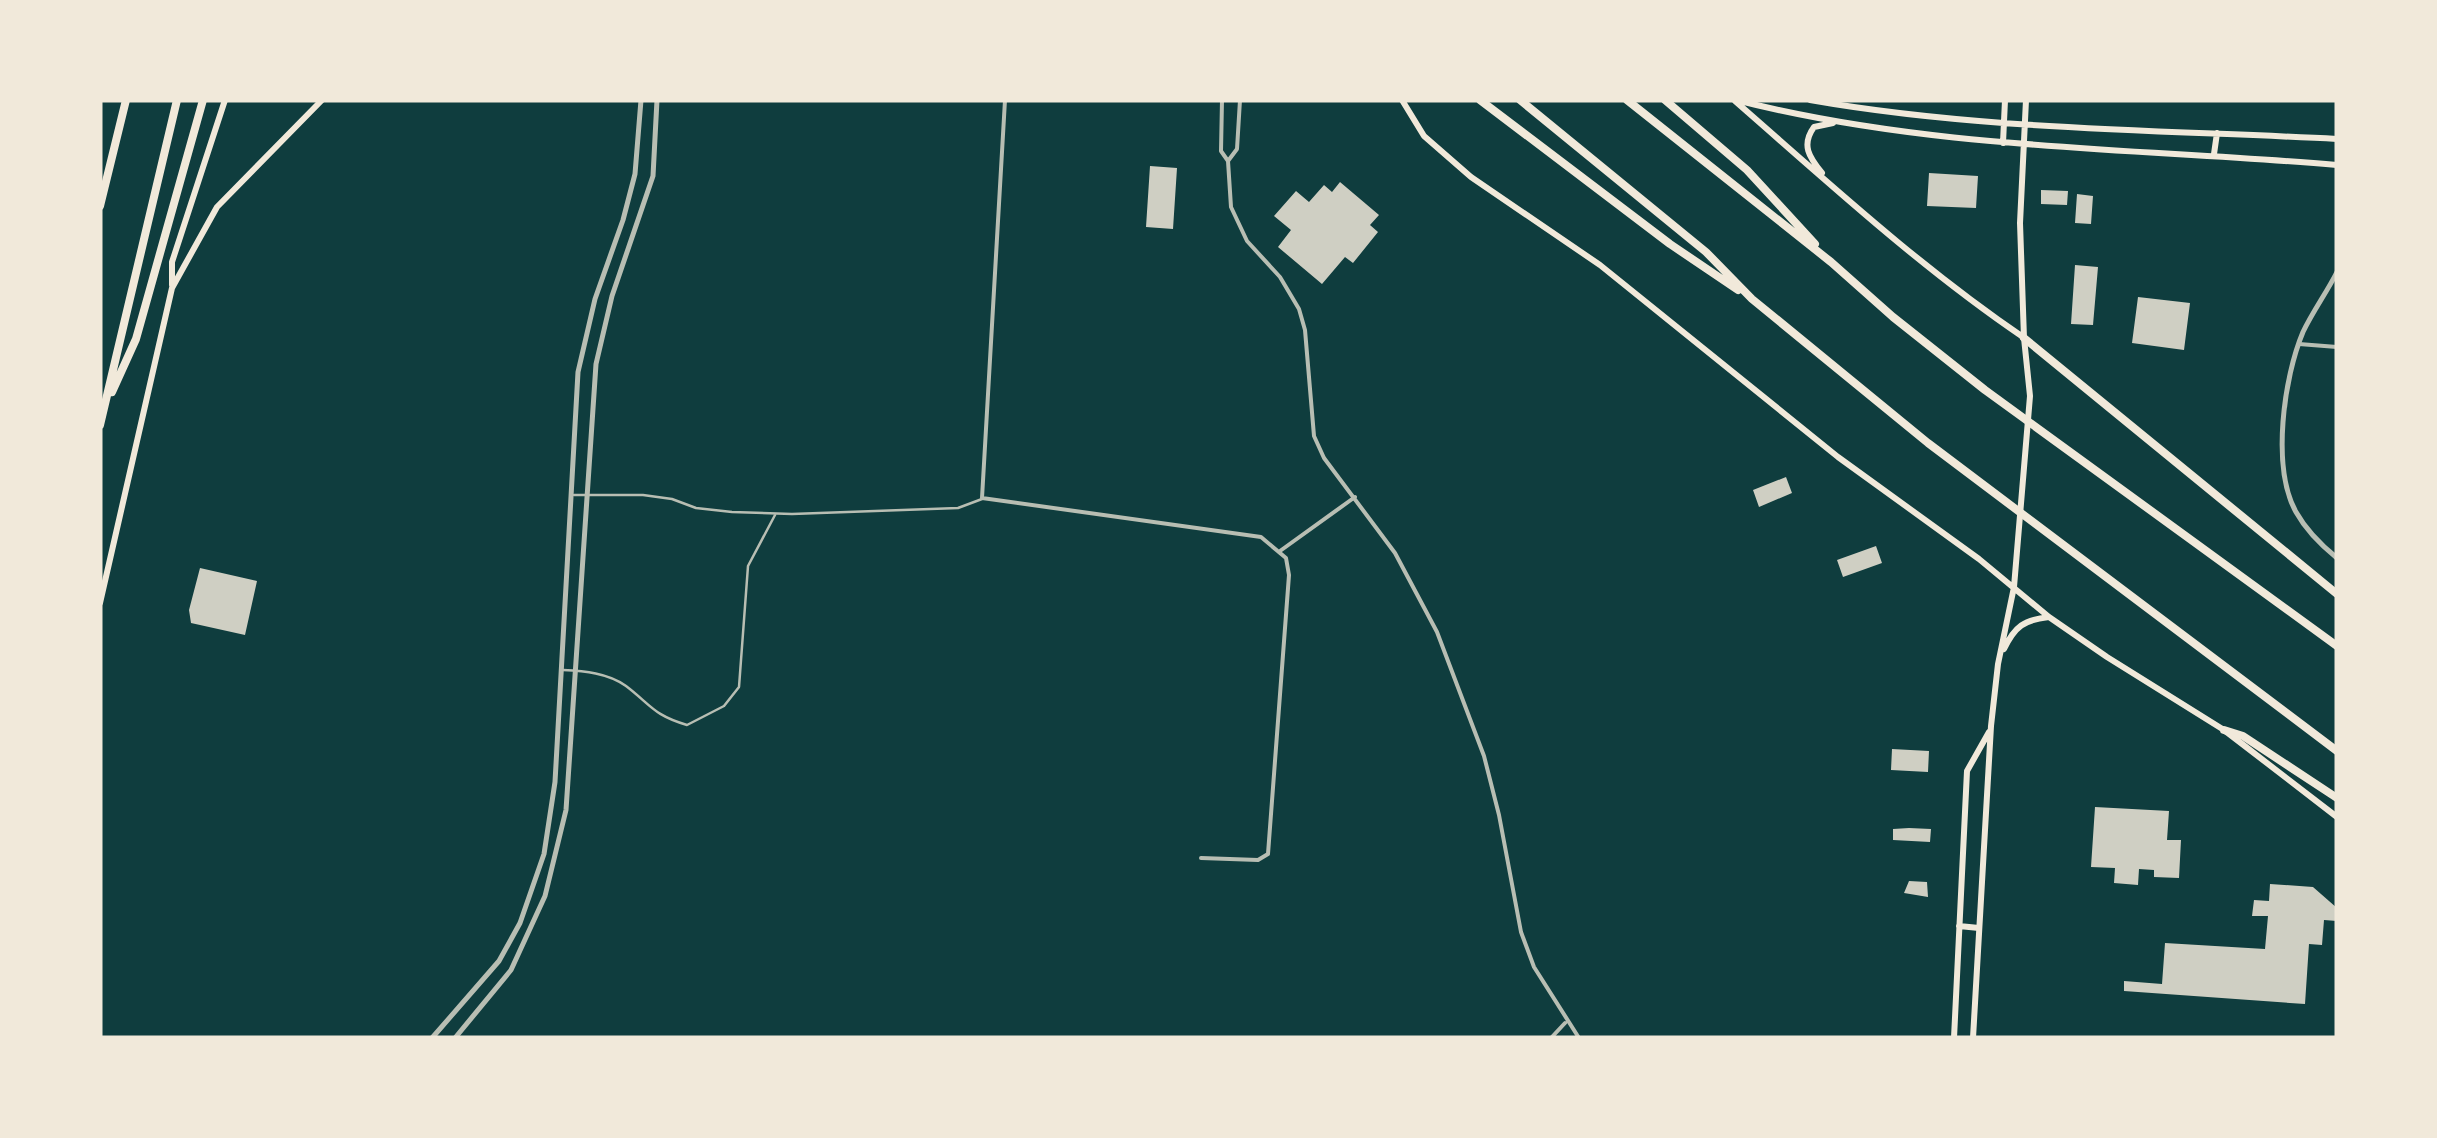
<svg xmlns="http://www.w3.org/2000/svg" width="2437" height="1138" font-family="'Source Serif 4',serif">
	<style>
		.building { fill: #cfcfc3 }
		.lines { fill: none; stroke-linecap: round; stroke-linejoin: round }
		.service { stroke: #b8beb3; stroke-width: 2.5 }
		.minor { stroke: #b8beb3; stroke-width: 4 }
		.tertiary { stroke: #b8beb3; stroke-width: 5 }
		.secondary { stroke: #f1e9da; stroke-width: 6 }
		.motorway { stroke: #f1e9da; stroke-width: 8 }
	</style>
	<rect width="100%" height="100%" fill="#0f3d3e"/>
	<path class="building" d="M1150 166 1177 168 1173 229 1146 227Z
		M1929 173 1978 176 1976 208 1927 206Z
		M1340 182 1379 215 1370 225 1378 232 1353 263 1345 257 1322 284 1278 247 1291 230 1274 216 1296 191 1309 202 1324 185 1332 192Z
		M2041 190 2068 191 2067 205 2041 204Z
		M2077 194 2093 196 2091 224 2075 223Z
		M2075 265 2098 267 2093 325 2071 324Z
		M2138 297 2190 303 2184 350 2132 343Z
		M1786 477 1792 493 1759 507 1753 490Z
		M1876 546 1882 563 1843 577 1837 560Z
		M200 568 257 581 245 635 191 623 189 610Z
		M1892 749 1929 751 1928 772 1891 770Z
		M2095 807 2169 811 2167 840H2181L2179 878 2154 877V870L2139 869 2138 885 2114 883 2115 868 2091 867Z
		M1909 828 1931 829 1930 842 1893 840V829Z
		M1909 881 1927 882 1928 897 1904 893Z
		M2270 884 2313 887 2337 908V921L2324 920 2322 945 2309 944 2305 1004 2124 991V981L2162 984 2165 943 2265 949 2268 916H2252L2254 900 2269 901Z"/>
	<g class="lines">
		<path class="service" d="M574 495H643L672 499 696 508 732 512 792 514 958 508 982 499
			M563 670C584 671 608 673 626 686 651 705 653 715 687 725L724 706 739 687 748 566 775 515"/>
		<path class="minor" d="M1005 100 982 498 1261 537 1286 558 1289 575 1268 854 1258 860 1201 858
			M1222 100 1221 151 1228 161 1231 207 1247 241 1280 277 1299 309 1305 330 1314 436 1324 458 1395 553 1437 632 1484 756 1499 815 1521 932 1534 967 1579 1038
			M1228 161 1237 149 1240 100
			M2299 344 2337 347
			M1280 551 1355 497
			M1551 1038 1565 1023"/>
		<path class="tertiary" d="M2337 272C2327 292 2313 311 2303 332 2284 377 2271 467 2296 512 2306 530 2321 545 2337 558
			M432 1038 499 961 520 923 544 854 555 782 578 372 595 299 623 220 635 174 641 100
			M455 1038 511 970 545 896 566 810 596 364 612 296 653 176 657 100"/>
		<path class="secondary" d="M1402 100 1424 136 1471 177 1600 265 1838 457 1979 559 2049 617 2107 657 2224 730 2337 817
			M1736 100C1932 150 2137 148 2337 165
			M1810 100C1980 130 2164 130 2337 139
			M1735 101C1829 183 1920 267 2023 337
			M2003 143 2005 100
			M2214 154 2217 133
			M1822 173C1809 157 1801 145 1814 127L1833 123
			M172 285V262L225 100
			M100 603 172 288 217 207 322 100
			M2004 649C2015 626 2024 620 2049 617
			M1959 926 1979 928
			M1954 1038 1967 771 1989 732
			M1973 1038 1991 726 1998 664 2014 587 2030 396 2024 338 2020 223 2026 100"/>
		<path class="motorway" d="M1480 100 1670 244 1738 290
			M1520 100 1706 252 1752 299 1928 443 2337 751
			M1627 100 1831 262 1893 317 1985 390 2337 646
			M1665 100 1747 170 1815 244
			M100 206 126 100
			M2024 338 2337 594
			M112 392 136 339 203 100
			M100 425 177 100
			M2224 730 2243 736 2337 798"/>
	</g>
	<rect width="2437" height="1138" fill="none" stroke="#f1e9da" stroke-width="205"/>
</svg>
